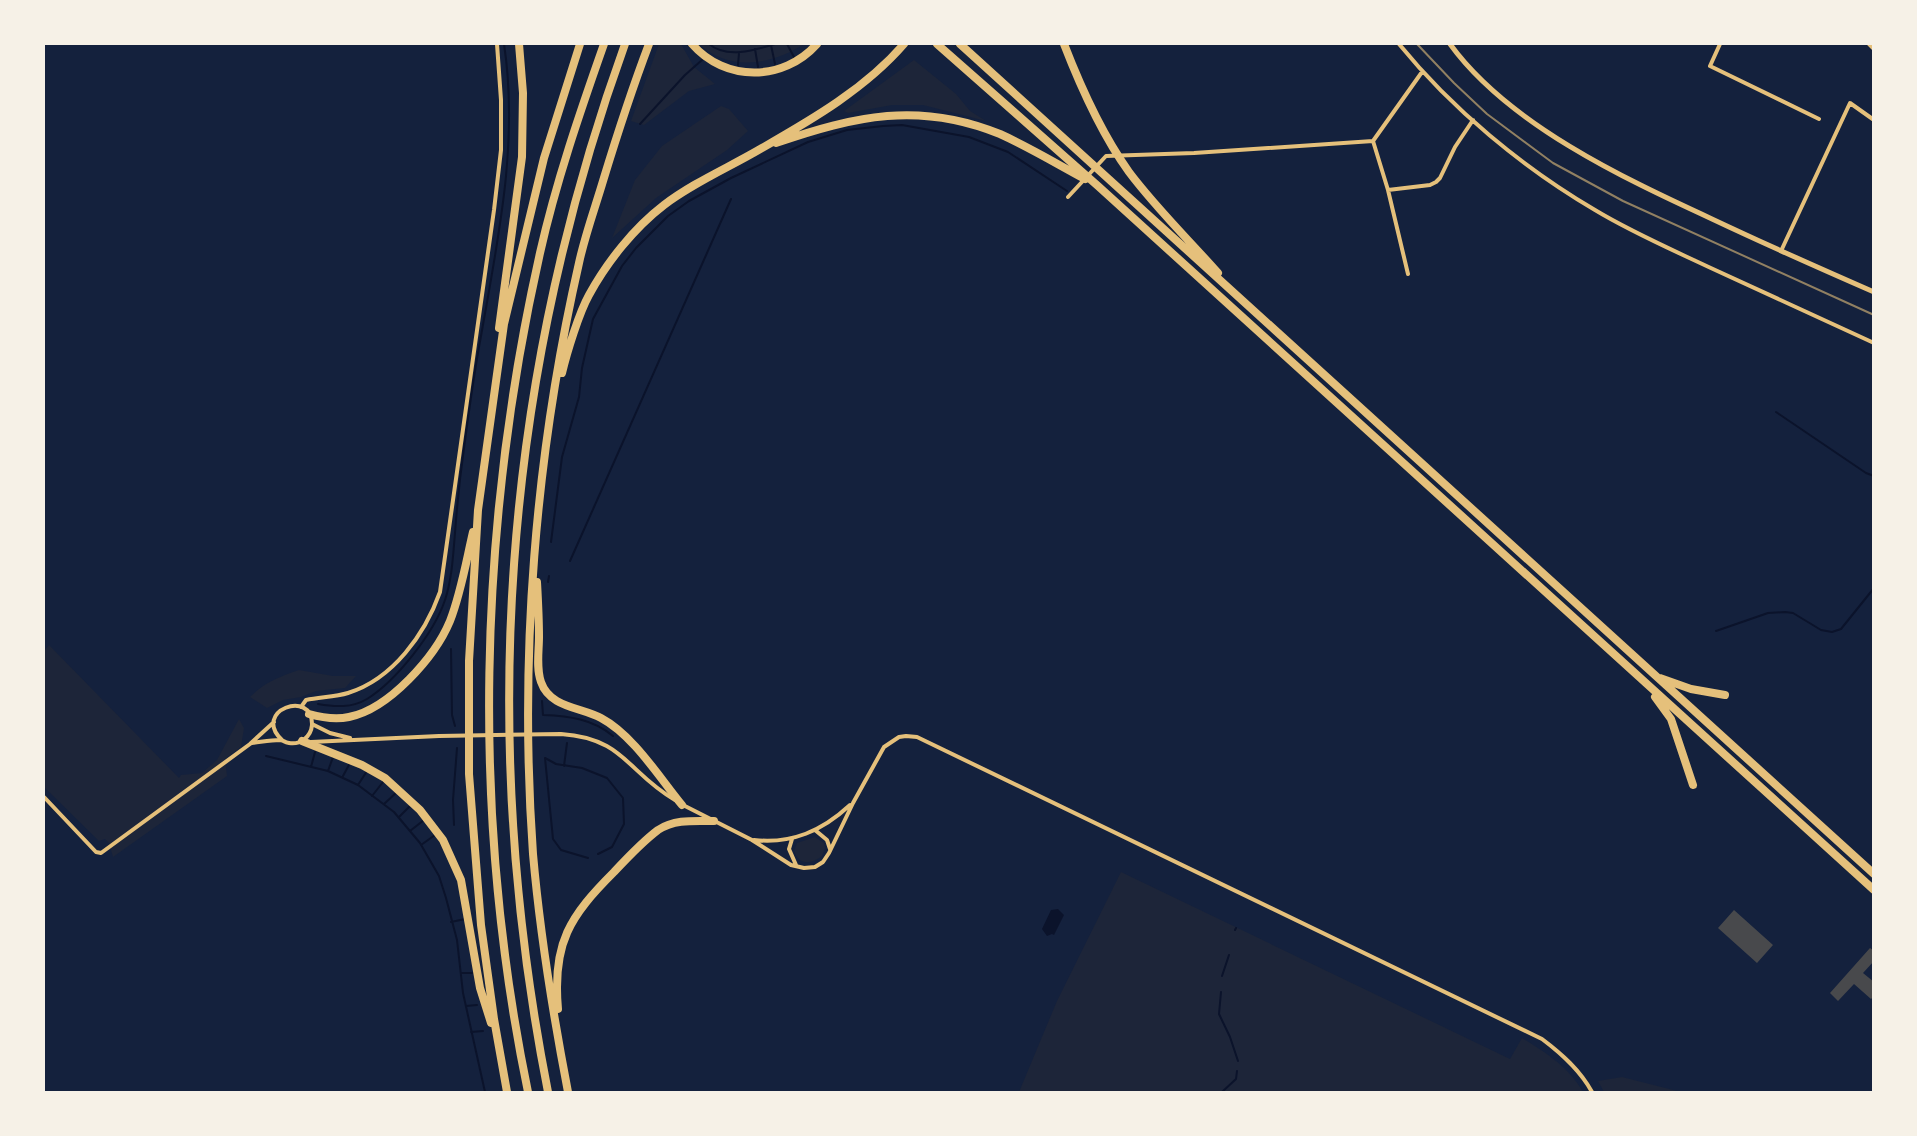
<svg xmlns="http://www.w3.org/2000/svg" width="1917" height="1136" font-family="Karla,sans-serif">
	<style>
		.green { fill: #1d2539 }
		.water { fill: #0b132b }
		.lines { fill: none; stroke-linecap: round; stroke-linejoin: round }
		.stream { stroke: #0b132b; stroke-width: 2 }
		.building { fill: #48494c }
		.minor { stroke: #e5c07b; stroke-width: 4 }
		.secondary { stroke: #e5c07b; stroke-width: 5 }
		.motorway { stroke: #e5c07b; stroke-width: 8 }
		.rail { stroke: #918062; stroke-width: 2 }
	</style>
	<rect width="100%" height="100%" fill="#14213d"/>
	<path class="green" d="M659 44H681L694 67 715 84 689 91 644 125 631 121Z
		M699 44H804C772 65 729 72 699 44Z
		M914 60 956 94 970 111 986 121 923 105H892L848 113 844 111Z
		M721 106 729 109 748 131 727 150 656 198 612 238 635 180 662 146Z
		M49 645 179 778 181 775 202 773 217 760 239 719 244 728 241 747 225 759 227 776 113 857 109 843 105 839 99 841 44 787V651Z
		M299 670 333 676H356L345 688 316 691 301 697 283 700 267 708 250 697C265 682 279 677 299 670Z
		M815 837 824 843 825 848 822 856C812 864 799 866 794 851L797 843Z
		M1121 872 1510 1059 1522 1038C1545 1052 1570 1068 1583 1092H1019L1057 1001Z
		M1622 1077 1681 1092H1604L1598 1081Z"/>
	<path class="water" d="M1058 909 1064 915 1054 935 1052 934 1047 936 1042 929 1051 910Z"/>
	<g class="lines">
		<path class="stream" d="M709 44C727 59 755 50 775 44
			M787 44 794 57
			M771 45 775 64
			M755 49 758 67
			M738 65 739 53
			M640 124 685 75 702 60
			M1776 412 1866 473 1874 476
			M551 542 562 457 579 397 582 368 593 319 622 266 636 248 668 216 689 201 731 178 808 142 847 130 883 126 902 125 969 137 1008 152 1067 191
			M570 561 731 199
			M548 582 549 576
			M1716 631 1768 613 1785 612 1793 613 1821 630 1832 632 1841 629 1874 588
			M451 649 452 715 455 726
			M542 701 543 715C569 716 593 719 613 736
			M318 704C335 707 352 708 367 699 396 681 434 633 445 600 452 579 453 556 455 533 457 505 460 476 464 448 469 410 474 373 481 336 498 239 519 142 504 44
			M266 756 328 771 358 785 394 812 420 843 439 876 446 898 457 940 463 993 485 1092
			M564 766 567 743
			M311 767 315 752
			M328 771 333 757
			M343 776 350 763
			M358 785 367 771
			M372 796 383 782
			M384 804 397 792
			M399 817 411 805
			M454 825 453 800 457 748
			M410 831 424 820
			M421 845 435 835
			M588 858 561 850 553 839 545 758 556 764 582 768 607 778 623 798 624 824 612 847 598 854
			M451 922 465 919
			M1235 930 1236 928
			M461 973H472
			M1222 976 1229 955
			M1221 992 1219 1014 1230 1037 1238 1061
			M466 1006 477 1005
			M471 1032 483 1031
			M1222 1092 1236 1079 1237 1071"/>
	</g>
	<path class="building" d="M1734 910 1773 945 1757 963 1718 928Z
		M1870 948 1874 951V961L1863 973 1874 982V996L1871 999 1854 984 1838 1001 1830 993Z"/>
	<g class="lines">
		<path class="minor" d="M1399 44C1452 109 1522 167 1595 210 1633 233 1673 250 1713 269 1766 293 1820 318 1874 343
			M1720 44 1710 66 1819 119
			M1869 44 1874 49
			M1373 141 1388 190 1408 274
			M1388 190 1430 185 1436 182 1440 178 1455 147 1473 120
			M1068 197 1106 156 1194 153 1373 141 1422 72
			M1781 251 1850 103 1874 120
			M301 707 306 700C320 697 335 697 348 693 393 679 425 634 440 592L494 210 501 150V100L497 44
			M312 724 330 733 350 738
			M311 742 439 736 561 734C624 738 628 773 675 800
			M252 743C261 742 271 740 280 740 286 741 283 742 289 743 300 745 311 737 312 725 313 688 251 711 282 740
			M44 797 96 852 101 853 250 744 274 722
			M681 804 752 840 791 865 804 868 815 867 823 862 829 853 853 803 884 747 899 737 906 736 917 737 1542 1039C1562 1054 1580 1070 1592 1092
			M815 830 827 840 830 849
			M792 839 789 849 796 865
			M754 840C792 844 822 831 850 805"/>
		<path class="secondary" d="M1450 44C1508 124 1623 178 1712 219 1765 244 1819 268 1874 292"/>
		<path class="motorway" d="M692 44C725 82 783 82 817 44
			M937 44 1098 186 1874 890
			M960 44 1874 874
			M1064 44C1081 88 1101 133 1129 172 1156 208 1188 239 1218 273
			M776 143C855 116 919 101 1000 134 1029 147 1057 164 1085 179
			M499 328 522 157 523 93 519 44
			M562 373C567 352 579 313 589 295 607 262 634 228 664 205 694 182 730 167 762 148 813 119 866 88 904 44
			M537 582C538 600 539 618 539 637 539 651 536 668 541 682 550 708 581 707 601 718 633 735 659 777 682 805
			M1660 678 1691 689 1725 695
			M1655 697 1671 719 1693 785
			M309 714C323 718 335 720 349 717 389 709 435 657 450 621 461 593 466 562 473 532
			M302 741 362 765 385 778 420 810 443 840 461 880 480 988 491 1023
			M558 1009C552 943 570 916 614 872 628 857 642 842 658 830 675 819 694 821 714 821
			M507 1092 494 1019 481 925 469 774V661L478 510 504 324 544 158 580 44
			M528 1092C471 817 478 528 540 253 556 182 580 112 604 44
			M548 1092C478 737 502 385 625 44
			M568 1092C553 1014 540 934 533 854 519 657 535 455 579 263 585 235 595 208 603 181 617 135 632 89 649 44"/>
		<path class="rail" d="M1417 44 1454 83 1487 114 1553 163 1623 201 1874 315"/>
	</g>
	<rect width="1917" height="1136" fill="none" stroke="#f6f1e7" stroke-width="90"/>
</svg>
